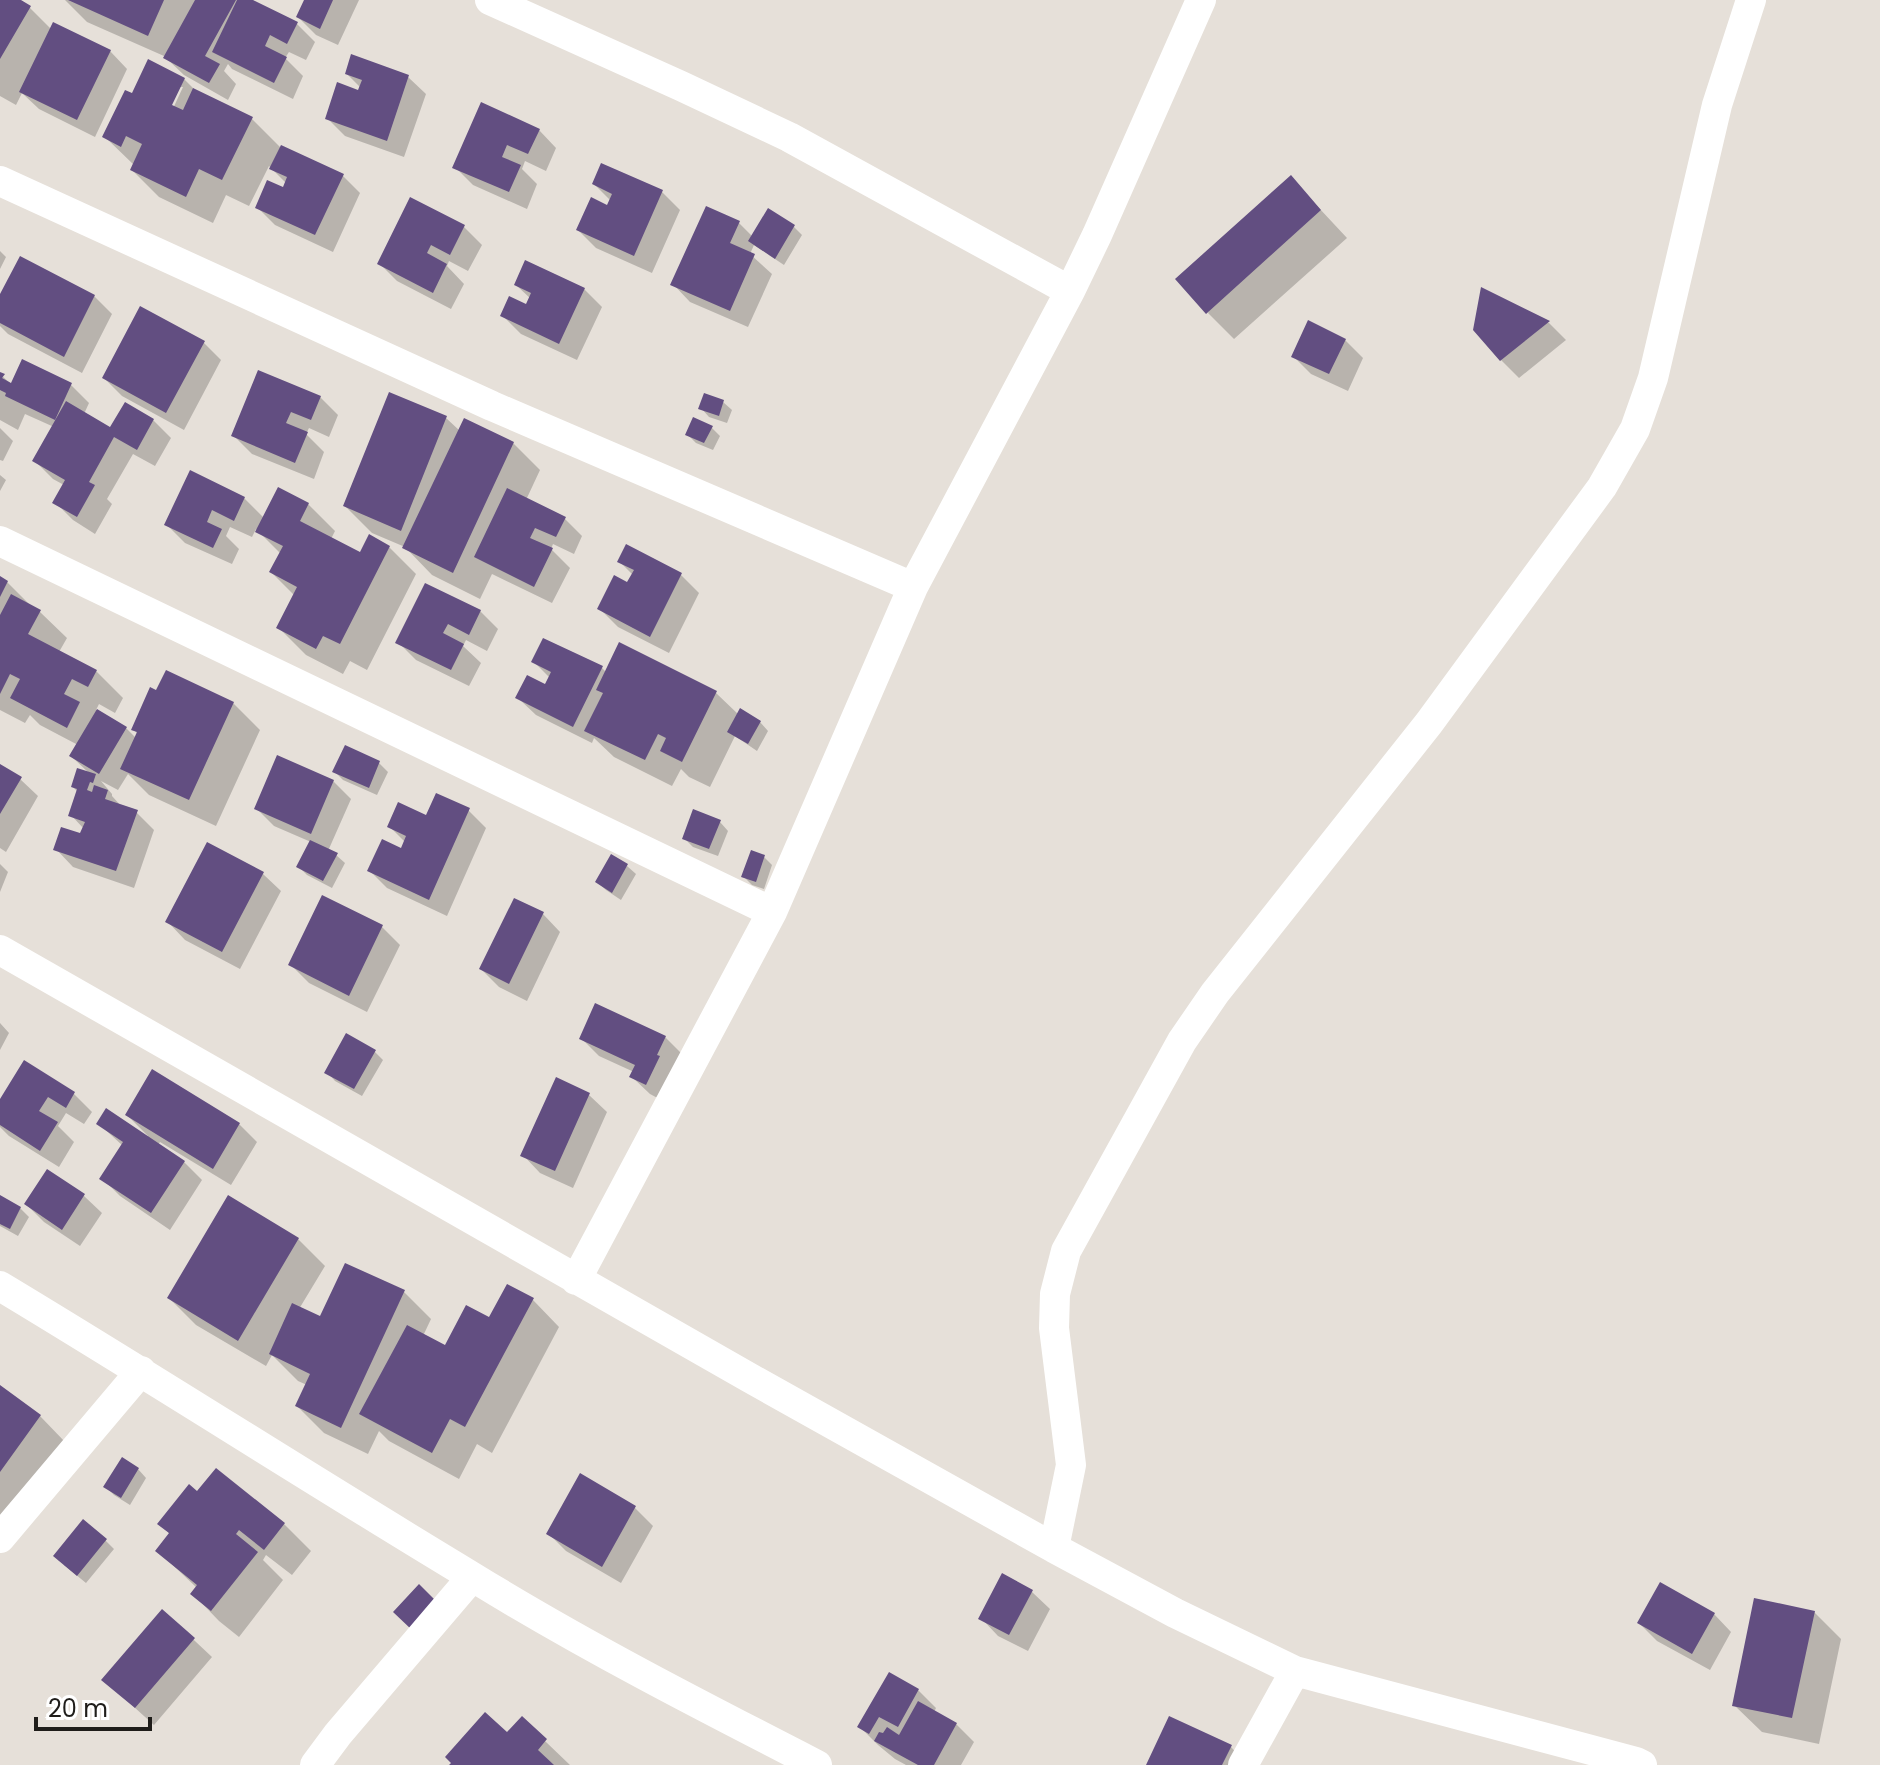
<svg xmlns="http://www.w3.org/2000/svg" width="1880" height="1765" font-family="Poppins,sans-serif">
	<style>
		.shadow { fill: #0003; fill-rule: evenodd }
		.building { fill: #624e81 }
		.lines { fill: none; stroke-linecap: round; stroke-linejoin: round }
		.street { stroke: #fff; stroke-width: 30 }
	</style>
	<rect width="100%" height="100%" fill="#e6e0d9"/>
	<path class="shadow" d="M0 0H17L30 8 51 29 110 51 127 69 95 137 39 109 22 93 16 105 0 96Z
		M65 0H249L297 24 315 42 306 60 289 52 285 58 303 76 293 99 232 69 228 64 224 71 236 84 228 100 184 75 164 56 87 22Z
		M306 0H359L338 45 316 35 298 17Z
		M347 74 408 77 426 94 404 157 345 136 327 118 359 92 361 88Z
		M184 79 197 92 252 119 281 148 342 175 360 193 333 252 275 225 257 207 284 189 287 184 269 166 249 206 226 195 213 223 159 197 132 170 134 165 105 137 133 96ZM179 87H183L170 115 166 113Z
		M539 130 556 148 546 171 525 161 522 169 537 184 527 209 473 185 455 167Z
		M1291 178 1347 238 1234 339 1208 313Z
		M594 184 662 192 680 210 652 273 596 248 578 230 608 207 611 201Z
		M411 200 464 227 482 245 468 271 449 261 447 266 464 284 451 309 397 281 379 263Z
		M739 223 753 237 794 227 802 235 784 265 754 245 750 254 772 274 748 327 690 302 673 284Z
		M0 251 6 257 0 269Z
		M516 285 584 289 602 307 577 360 521 334 503 316 527 306 531 299Z
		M1482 290 1549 323 1566 340 1519 378 1501 360Z
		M94 296 112 314 82 373 8 334 0 326V298Z
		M1345 340 1363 358 1348 391 1311 374 1293 356Z
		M203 342 221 360 184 430 122 396 104 378Z
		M23 362 71 385 89 403 84 414 111 430 153 420 171 438 155 466 133 454 107 499 112 504 95 534 73 520 55 502 64 485 53 479 35 461 54 427 25 414 18 430 0 420V374L12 385Z
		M320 397 338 415 329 437 309 428 306 434 324 452 314 479 252 454 234 436Z
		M723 402 732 410 727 423 709 417 701 408Z
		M446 418 460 431 513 443 540 470 526 500 564 518 582 536 574 554 553 544 551 549 570 568 552 603 492 574 480 599 432 575 405 547 372 533 345 506Z
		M711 427 720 436 713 450 696 443 687 434Z
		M0 428 13 441 3 461 0 460Z
		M0 475 6 480 0 491Z
		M244 498 264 518 308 504 335 531 331 539 361 555 389 547 416 574 367 670 350 661 343 674 306 655 279 628 295 596 271 572 281 554 256 529 252 537 230 527 226 536 239 549 232 564 185 543 167 525Z
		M627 547 681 575 699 593 669 653 618 627 600 609 628 585 633 575 620 562Z
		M0 579 7 582 33 608 40 612 67 638 59 652 96 671 123 698 115 713 99 704 96 710 126 728 136 738 138 734 133 729 233 703 260 730 216 826 149 795 128 774 118 790 101 781 112 794V796L122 807 136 812 154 830 134 888 73 867 56 849 82 836 84 829 71 815 78 792 73 787 90 774 71 756 78 745 40 725 30 715 25 723 0 710Z
		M480 611 498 629 487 651 466 640 463 646 481 663 469 686 416 660 398 642Z
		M534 662 602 668 607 673 716 693 739 715 760 722 768 731 757 751 735 736 710 787 689 777 681 769 672 786 614 757 594 738 592 743 536 715 518 698 546 686 550 678Z
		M346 748 379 763 388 772 377 795 343 780 335 772Z
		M0 767 20 779 38 796 6 852 0 848Z
		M333 781 351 799 328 851 336 855 345 863 332 888 307 875 299 867 311 842 274 826 256 808Z
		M468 810 486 828 447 916 387 888 369 870 402 851 406 843 389 826Z
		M720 822 728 831 718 856 693 847 684 838Z
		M764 857 772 865 764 889 752 885 744 877Z
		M0 864 8 872 0 892Z
		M627 866 636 874 621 900 606 890 597 882Z
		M263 874 281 891 240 969 185 940 168 922Z
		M543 914 560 932 527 1001 499 987 481 969Z
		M382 927 400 945 367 1012 309 983 291 965Z
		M0 1023 9 1033 0 1050Z
		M665 1037 683 1055 665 1102 650 1094 632 1077 634 1072 599 1056 581 1038Z
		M374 1051 383 1060 362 1096 335 1081 327 1072Z
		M25 1063 74 1094 92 1112 84 1124 66 1113 58 1126 74 1142 59 1167 9 1136 0 1127V1103Z
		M589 1095 607 1112 573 1188 540 1173 523 1155Z
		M127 1115 239 1124 257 1142 231 1185 160 1142 158 1145 184 1162 202 1180 170 1230 120 1196 102 1178 123 1146 98 1123 146 1137 148 1136Z
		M84 1196 102 1213 80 1246 44 1222 26 1204Z
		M0 1197 20 1208 29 1217 18 1236 0 1226Z
		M298 1239 325 1266 299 1309 321 1319 404 1292 431 1319 423 1336 446 1348 490 1320 533 1300 559 1327 492 1453 477 1444 459 1479 389 1441 379 1431 368 1454 324 1433 297 1406 307 1385 298 1381 272 1355 266 1366 196 1325 169 1298Z
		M0 1388 40 1416 66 1443 0 1536Z
		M138 1469 146 1478 130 1505 114 1495 106 1487Z
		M581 1476 635 1508 653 1526 621 1583 566 1551 548 1533Z
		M197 1494 284 1524 311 1551 292 1575 266 1555 263 1560 283 1580 239 1637 219 1621 193 1594 197 1588 158 1551 171 1535 160 1524Z
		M105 1540 114 1549 86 1583 64 1565Z
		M1032 1592 1050 1609 1028 1651 998 1636 981 1618Z
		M163 1611 212 1657 154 1725 104 1680Z
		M1814 1612 1841 1639 1819 1744 1762 1732 1734 1705Z
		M1714 1614 1731 1632 1710 1670 1657 1641 1639 1623Z
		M918 1690 936 1708 934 1712 956 1724 974 1742 961 1765H906L895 1759 878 1745 860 1727Z
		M522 1719 570 1765H452L507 1735Z
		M1231 1747 1248 1765H1148Z"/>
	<path class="building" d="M0 0H21L31 6 0 59Z
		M68 0H164L148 36Z
		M195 0H236L205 56 220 64 209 83 163 58Z
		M237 0H253L298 22 287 44 270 35 265 46 287 57 274 83 212 52Z
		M304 0H333L320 29 296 17Z
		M53 22 111 50 77 120 19 92Z
		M351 54 409 75 387 141 325 119 337 82 358 90 362 80 345 74Z
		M148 59 185 78 172 105 183 110 193 88 253 117 222 180 199 169 186 197 130 170 142 144 126 136 121 147 102 137 125 90 132 93Z
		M481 102 540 129 528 154 507 145 502 157 521 165 509 192 452 168Z
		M281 145 344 174 315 235 255 208 267 180 283 187 287 177 269 169Z
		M601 163 663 190 634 256 576 230 591 197 607 205 612 194 592 184Z
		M1291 175 1321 210 1206 314 1175 279Z
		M410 197 465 225 450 255 431 245 427 253 447 264 433 293 377 264Z
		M706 206 740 221 730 243 755 254 730 311 670 285Z
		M768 208 795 225 775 259 748 241Z
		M20 256 95 295 64 357 0 323V294Z
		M525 260 585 288 559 344 500 316 509 296 526 304 531 293 514 285Z
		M1481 287 1550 321 1500 361 1473 330Z
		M140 306 205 341 166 413 102 378Z
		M1308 320 1346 339 1329 374 1291 357Z
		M22 359 72 383 55 420 5 396 6 393 0 390V372L5 374 2 378 11 383Z
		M258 370 321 396 311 420 291 412 286 423 308 432 295 463 231 436Z
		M389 392 447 416 401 531 343 506Z
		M704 393 724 400 719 416 698 409Z
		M66 401 110 427 125 402 154 419 137 450 114 437 89 482 95 485 77 517 52 503 65 480 32 461Z
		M693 417 713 426 704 443 685 435Z
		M464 418 514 442 453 573 402 548Z
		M190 470 245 497 234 521 212 510 207 522 222 529 213 548 164 525Z
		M278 487 309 503 300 521 360 552 369 534 390 546 340 644 323 636 316 649 276 628 297 587 269 572 283 546 255 532Z
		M507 488 566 517 556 537 535 528 530 538 553 548 534 587 474 557Z
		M626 544 682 573 650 637 597 609 614 575 627 582 634 570 617 562Z
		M0 576 8 581 0 597Z
		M425 583 481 610 469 635 448 624 443 633 464 644 451 670 395 643Z
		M11 594 41 610 28 634 97 670 88 687 72 679 64 694 80 702 67 728 10 698 20 679 10 674 0 694V615Z
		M543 638 603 666 573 727 515 698 527 675 545 684 551 672 531 662Z
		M619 642 717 691 682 762 660 751 666 738 658 734 645 760 584 731 603 693 596 690Z
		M166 670 234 702 189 800 120 769 137 732 131 730 150 687 156 690Z
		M740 708 761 721 748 744 727 732Z
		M97 709 127 727 99 774 69 756Z
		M345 745 380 761 369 788 332 772Z
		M277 755 334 780 311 834 254 809Z
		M0 764 22 777 0 814Z
		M77 768 96 774 93 783 90 782 87 790 92 792 94 785 108 790 105 799 138 810 116 871 53 850 61 827 80 833 85 822 68 816 77 789 71 787Z
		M436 793 470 808 429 900 367 871 382 839 401 848 406 836 387 827 398 802 426 815Z
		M693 809 721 820 709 849 682 839Z
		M310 840 338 853 323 881 296 867Z
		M207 842 264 872 222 952 165 922Z
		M751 850 765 855 756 882 741 877Z
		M611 854 628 864 612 893 595 882Z
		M322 895 383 925 349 996 288 965Z
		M514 898 544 912 509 984 479 969Z
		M595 1003 666 1036 657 1055 660 1056 646 1085 629 1077 635 1065 579 1039Z
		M346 1033 376 1050 354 1089 324 1073Z
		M24 1060 75 1092 66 1108 48 1097 39 1111 58 1122 40 1151 0 1125V1099Z
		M152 1069 240 1123 213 1169 125 1115Z
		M556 1077 590 1093 555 1171 520 1156Z
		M106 1108 185 1161 151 1213 99 1179 123 1142 96 1124Z
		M47 1169 85 1194 62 1230 24 1204Z
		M0 1195 21 1207 10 1229 0 1224Z
		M228 1195 299 1238 238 1341 167 1298Z
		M345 1263 405 1290 341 1428 295 1406 310 1374 269 1354 292 1303 320 1316Z
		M507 1284 534 1298 465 1427 450 1419 432 1453 359 1414 407 1325 445 1345 466 1305 489 1317Z
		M0 1385 41 1415 0 1472Z
		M122 1457 139 1468 121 1498 103 1487Z
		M216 1468 285 1523 264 1550 239 1530 236 1534 258 1552 211 1611 190 1594 197 1585 155 1551 169 1533 157 1524 189 1484 197 1491Z
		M580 1473 636 1506 602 1567 546 1534Z
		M83 1519 107 1539 77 1576 53 1556Z
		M1002 1573 1033 1590 1009 1635 978 1619Z
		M1660 1582 1715 1613 1692 1654 1637 1623Z
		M419 1584 438 1603 412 1630 393 1612Z
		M1754 1598 1815 1611 1792 1718 1732 1706Z
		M162 1609 195 1638 135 1708 101 1680Z
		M889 1672 919 1689 898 1727 879 1717 869 1734 857 1727Z
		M918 1701 957 1723 934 1765H918L874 1741 879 1732 883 1733 887 1727 899 1735Z
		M485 1712 507 1732 522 1716 547 1739 538 1750 554 1765H449L451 1763 445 1757Z
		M1169 1716 1232 1745 1222 1765H1146Z"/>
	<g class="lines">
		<path class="street" d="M490 0 681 86 789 137 1070 291
			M0 181 492 406 913 587
			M0 541 772 912
			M0 950 750 1378 1054 1548 1071 1465 1054 1328 1055 1294 1066 1251 1182 1041 1215 993 1429 723 1602 487 1635 429 1653 378 1717 105 1751 0
			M576 1280 772 912 913 587 1070 291 1097 235 1201 0
			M0 1286C158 1381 313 1481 471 1576 583 1645 700 1705 817 1765
			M0 1538 141 1371
			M1054 1548 1175 1613 1295 1671 1636 1762 1642 1765
			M315 1765 338 1734 472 1577
			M1243 1765 1295 1671"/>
	</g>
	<path d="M36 1717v12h114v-12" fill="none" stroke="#1f1d1a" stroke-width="4"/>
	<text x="48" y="1717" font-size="24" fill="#1f1d1a" stroke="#ffffff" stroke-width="6" paint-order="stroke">20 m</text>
</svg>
